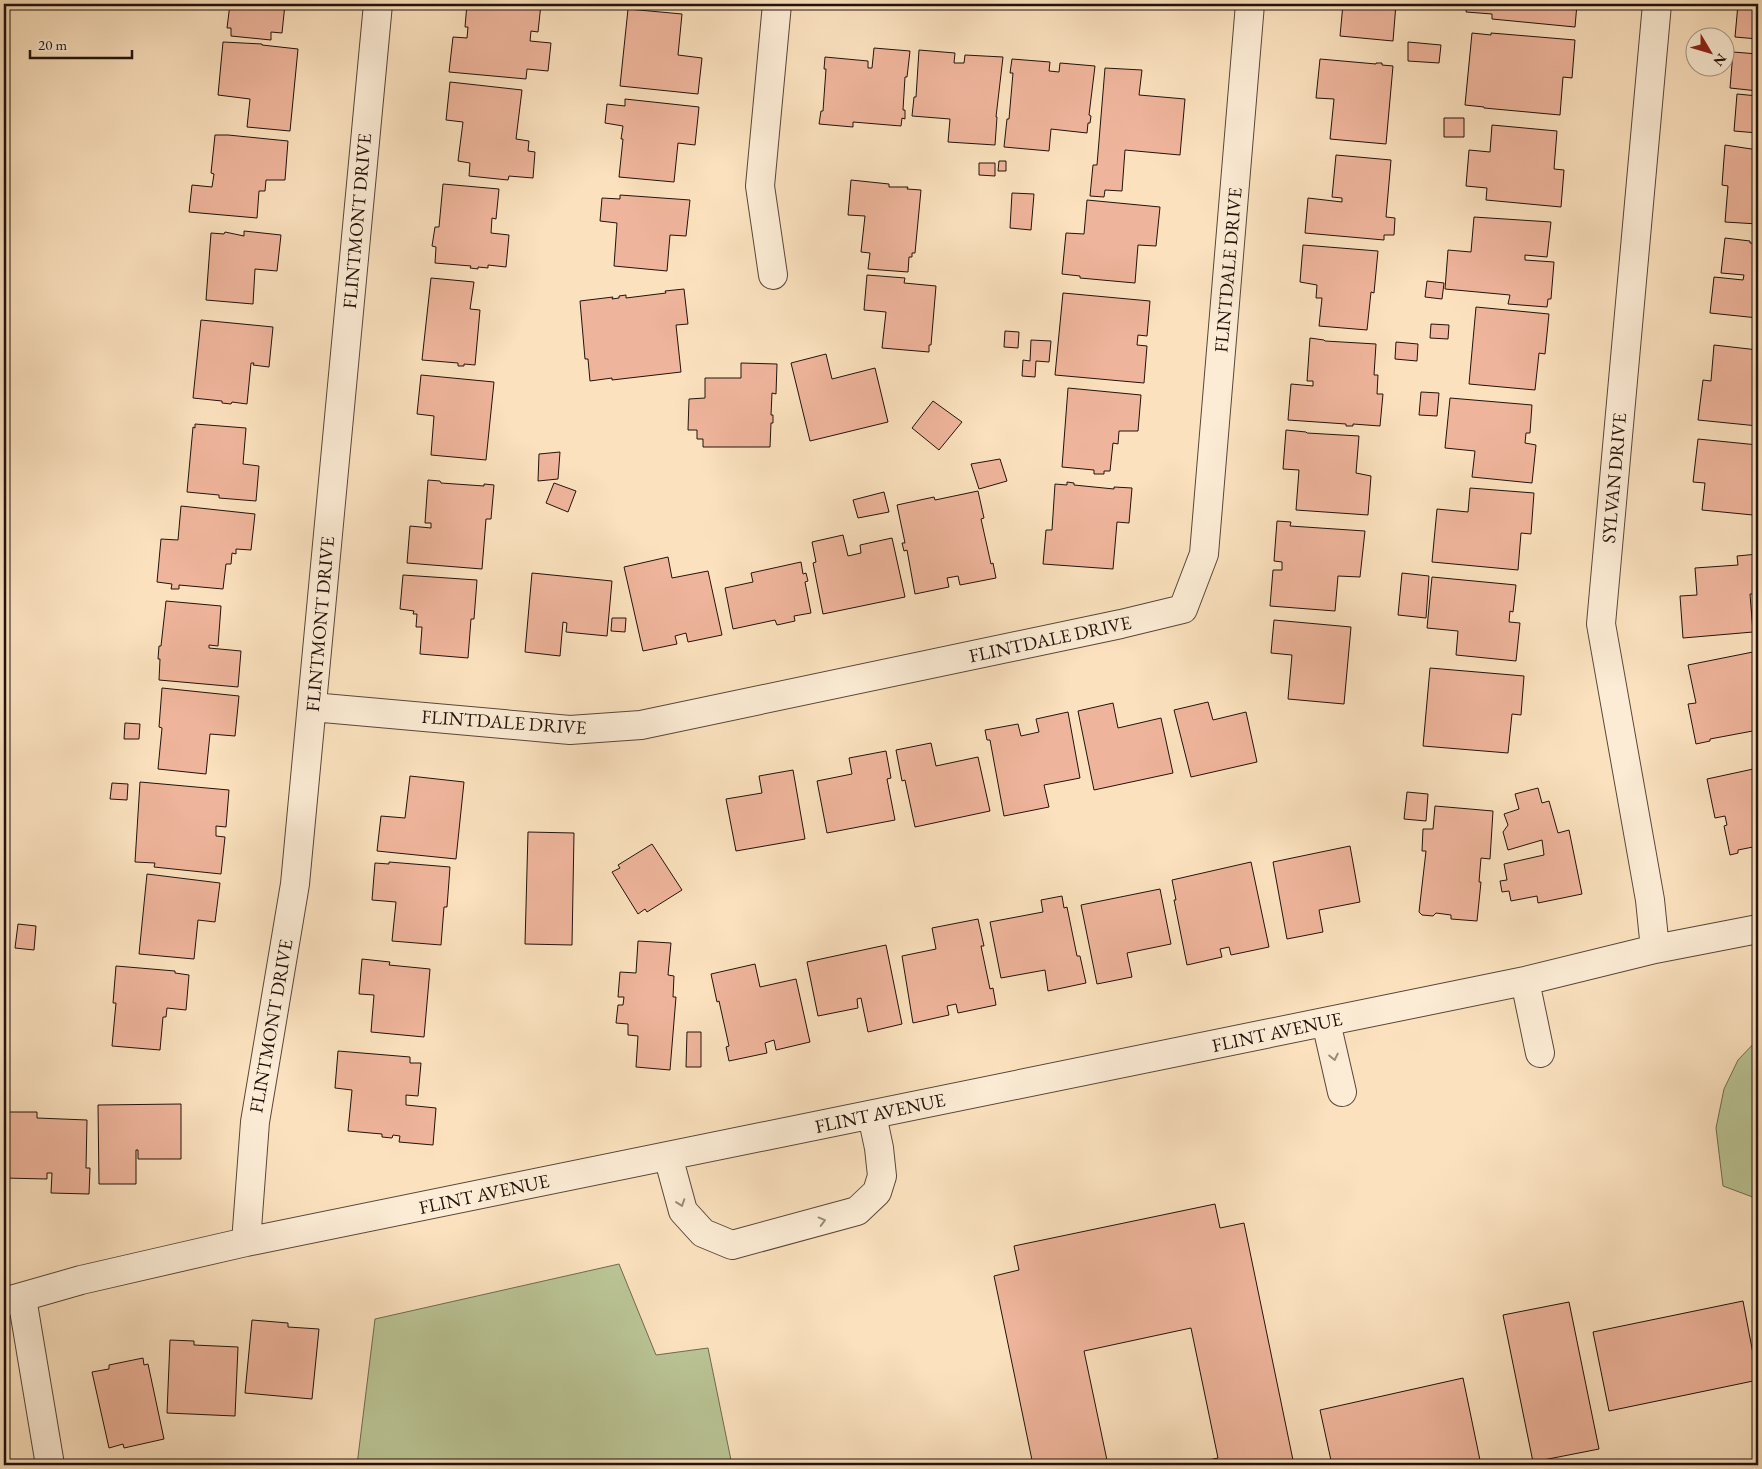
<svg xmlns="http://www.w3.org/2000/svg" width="1762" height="1469" font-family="'EB Garamond',serif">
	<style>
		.green { fill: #bac495; stroke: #6e6b50 }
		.building { fill: #efb59c; stroke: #22120b }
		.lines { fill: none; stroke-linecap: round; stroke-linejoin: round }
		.minor-casing { stroke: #584638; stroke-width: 30 }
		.minor { stroke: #fcecd5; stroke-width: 28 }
		.oneway { stroke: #9a8a7a }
		.labels { text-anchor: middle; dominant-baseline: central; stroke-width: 4; stroke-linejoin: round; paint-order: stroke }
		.street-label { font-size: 19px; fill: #22120b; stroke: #fcecd5 }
	</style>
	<rect width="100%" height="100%" fill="#fbe1be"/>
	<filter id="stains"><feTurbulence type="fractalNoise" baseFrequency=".004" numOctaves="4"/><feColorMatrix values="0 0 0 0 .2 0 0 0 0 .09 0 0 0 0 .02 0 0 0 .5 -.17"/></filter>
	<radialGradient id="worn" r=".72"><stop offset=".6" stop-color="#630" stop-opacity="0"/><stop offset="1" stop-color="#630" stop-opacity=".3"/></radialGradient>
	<path class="green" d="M1758 1039V1199L1723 1186 1716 1128 1724 1089 1738 1060Z
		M619 1264 656 1355 708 1348 732 1465H357L375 1319Z"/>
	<path class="building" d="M230 4H285L282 33 271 32V40L231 36V28H227Z
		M467 4H541L538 32 531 31 530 41 551 43 548 71 527 69 526 79 449 72 453 37 467 38 468 27H465Z
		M1336 4H1396L1393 41 1340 36 1343 4Z
		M1467 4H1577L1575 27 1492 19V14L1466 12Z
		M1738 4H1758V39L1735 37Z
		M628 9 682 14 678 55 702 58 698 94 620 86Z
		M1472 33 1491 35V33L1575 40 1572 78 1563 77 1560 115 1484 108V107L1465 105Z
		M223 42 262 44V45L298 49 290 131 247 127 250 99 218 95Z
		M1408 42 1441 45 1439 63 1408 61Z
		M874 48 910 51 907 77H905L903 110H905V119L902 118 901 126 853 122V127L819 124 821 111H823L826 69H824L825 57 868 61V68H872Z
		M919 50 955 53 954 63H964L965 55 1003 57 996 117H997L995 145 948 142 950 119 912 116 914 97H916Z
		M1733 52 1758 54V91L1730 88Z
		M1012 59 1050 62 1049 71 1059 72 1060 63 1095 66 1089 115 1091 116 1090 123H1088L1087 133 1051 129 1049 151 1004 147 1007 119H1009L1013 73H1010Z
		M1320 59 1376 64V63H1382V65L1393 66 1386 144 1330 139 1334 99 1316 98Z
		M1105 68 1142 70 1139 95 1185 99 1180 155 1125 150 1122 191 1105 190 1104 197 1090 196 1093 165H1097Z
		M450 82 522 90 516 139 529 141 528 151 535 152 533 178 509 176 508 180 469 176 470 163 458 161 463 122 446 120Z
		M1737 94 1758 96V133L1734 131Z
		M625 99 699 107 695 145 678 143 674 182 619 177 623 139H621L623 126 605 123 607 104 625 106Z
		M1444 118H1464V137H1444Z
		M1492 125 1557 131 1554 169 1564 170 1561 207 1486 200 1487 188 1466 186 1469 150 1490 152Z
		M215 135H228L288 141 285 180H266L265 191H259L257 218 189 212 192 185 212 187 214 174 211 173Z
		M1725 145 1758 150V224L1725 222 1728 186 1722 185Z
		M1336 155 1391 160 1386 217 1395 218 1394 235H1384V240L1305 233 1308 198 1342 202V198L1332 197Z
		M999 161H1006V171H998Z
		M979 163H995V176L979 175Z
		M851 180 889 184V187H908L907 189 921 190 915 253H912V257H909L908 272 868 269 870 253 861 252 865 216 848 215Z
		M443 184 499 189 496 219 492 218 491 233 509 235 506 267 488 265V268L478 267V269L470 268 471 266 435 263 436 247 432 246 435 227H439Z
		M1012 193 1034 194 1031 230 1010 228Z
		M620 195 690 200 686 236 670 235 667 271 614 266 617 223 600 221 602 198 620 199Z
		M1087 200 1160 207 1156 246 1138 245 1135 283 1080 278V276L1062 274 1066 233 1084 234Z
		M1474 217 1551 222 1547 257 1525 255V260L1554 262 1551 299H1548L1547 307 1508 304 1510 295 1445 289 1448 250 1471 252Z
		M244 231 281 235 277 271 255 269 253 304 206 300 211 233 224 234 225 232 244 236Z
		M1725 238 1750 241V243L1758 244V318L1710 313 1714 277 1743 280 1744 275 1721 273Z
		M1303 245 1378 251 1374 293 1371 292 1367 330 1319 326 1322 298H1316L1317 285 1300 282Z
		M867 275 905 278 904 283 936 286 931 345H929V352L882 348 886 312 864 310Z
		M431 278 474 282 470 309 480 310 475 365 464 364V366H458V363L422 360Z
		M1427 281 1444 283 1442 299 1425 297Z
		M684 289 688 324 676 325 681 372 612 380V378L590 381 588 359H585L580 301 613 297 612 299 619 298V296L626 295V298L666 293 665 291Z
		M1063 293 1150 301 1147 336 1138 335 1137 345 1147 346 1144 383 1055 375Z
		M1476 307 1549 314 1545 354 1539 353 1535 390 1469 384Z
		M201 320 273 327 269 367 253 365 254 363H251L247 404 232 402 231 404 222 403V401L193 398Z
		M1431 324 1449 325 1448 339 1430 338Z
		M1005 331 1019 332 1018 348 1004 347Z
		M1310 338 1324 340 1325 341 1376 344 1374 375H1378L1377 394H1383L1380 426 1353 424V426H1346V424L1288 420 1291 384 1313 386V381H1307Z
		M1031 340 1051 341 1049 362 1036 361 1035 377 1022 376 1023 360 1030 361Z
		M1396 342 1418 344 1417 361 1395 359Z
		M1714 345 1758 350V426L1698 420 1703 380 1711 381Z
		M826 354 832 379 875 368 888 422 810 441 791 363Z
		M741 363 777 364 776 394 772 393 771 415H773V423H771L770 447H703V439H697V430H688L689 399 705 398V378H741Z
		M421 375 494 382 486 460 431 455 434 416 417 414Z
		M1068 388 1141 395 1138 431H1119L1118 444 1113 443 1110 471H1104V474H1094V470L1062 467Z
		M1421 392 1439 393 1437 416 1419 415Z
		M1450 398 1532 405 1530 433H1526L1525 443 1536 445 1532 483 1472 477 1475 451 1445 448Z
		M933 401 962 422 939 450 912 428Z
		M195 424 246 428 243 464 259 466 256 501 219 498V495L187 492 193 427 195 428Z
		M1286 430 1306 432 1307 433 1359 436 1356 473 1371 476 1368 515 1296 510 1299 470 1283 469Z
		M1698 439 1758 445V488H1756L1753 515 1702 510 1705 483 1693 482Z
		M560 452 558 479 538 481 539 454Z
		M1000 459 1007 481 979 489 971 464Z
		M428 480 440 481 441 483 484 486V484L494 485 491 519H486L482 569 407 563 410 526 431 528V523H425Z
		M1067 482 1074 483V485L1114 489V487L1132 488 1129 523 1117 522 1113 569 1043 564 1046 530H1052L1055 484 1067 485Z
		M554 483 576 491 568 512 546 503Z
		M1470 488 1534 493 1531 534 1521 533 1518 570 1432 562 1437 509 1468 512Z
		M978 491 984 518 981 519 991 564 993 563 996 578 960 585 958 576 947 578 949 587 915 594 907 550 904 551 902 543H905L897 505 934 497 935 500Z
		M884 492 889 512 858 518 853 500Z
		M181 506 255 514 251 550 236 549V554L232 553 231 564H226L223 589 179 585V589H171L172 584 157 582 161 539 178 540Z
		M1277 521 1291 522 1290 526 1365 531 1360 577 1338 576 1335 611 1270 606 1273 570H1282V562L1274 561Z
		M843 535 848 556 861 553 860 545 892 538 905 597 823 614 813 563 816 562 812 542Z
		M1758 554V594H1750L1753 632 1683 638 1680 596 1697 595 1695 568 1738 565 1737 556Z
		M668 557 672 578 708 571 722 635 688 642 686 633 675 636 677 644 643 651 624 567Z
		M801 562 803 574 806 573 808 581 805 582 811 613 794 616 795 621 777 625 775 620 733 629 725 588 753 582 751 573Z
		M532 573 612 581 607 636 566 632 567 623 563 622 560 656 525 652Z
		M1402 573 1429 576 1426 618 1398 615Z
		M403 575 477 580 474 619H471L468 658 420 654 422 627H416L417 614H413L414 611 400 609Z
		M1432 577 1516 585 1513 612 1510 611 1509 622 1520 623 1516 661 1456 655 1458 631 1427 628Z
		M166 601 221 606 218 646 209 645V648L241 651 238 687 159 680 160 659H158L159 646H161Z
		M612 618H626L625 632 611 631Z
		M1274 620 1351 627 1344 704 1288 699 1292 655 1271 653Z
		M1758 651V730L1710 739V741L1696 744 1688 704 1696 703 1688 665Z
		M1430 668 1524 676 1521 715 1512 714 1508 753 1423 746Z
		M162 688 239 696 235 736 210 734 206 774 158 769 162 728 159 727Z
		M1208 702 1213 720 1246 712 1257 762 1191 777 1174 710Z
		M1113 703 1118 728 1161 718 1173 773 1094 790 1078 711Z
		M1068 712 1080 778 1044 785 1049 807 1004 816 990 740H987L985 730 1018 724 1021 736 1039 732 1036 719Z
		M125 723 140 724 139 739H124Z
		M931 743 936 766 978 757 990 811 915 827 905 780 902 781 896 750Z
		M886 751 891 778 887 779 895 820 827 833 817 781 852 774 849 758Z
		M1758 768V846L1738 850V853L1730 855 1724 826 1727 825 1725 816 1715 818 1707 779Z
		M793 770 805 839 736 851 726 799 762 793 759 776Z
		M410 776 464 782 456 859 377 851 381 816 405 818Z
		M140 782 229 790 226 827 216 826V836L225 837 221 874 154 867 155 863 135 862Z
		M112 783 128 784 127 800 110 799Z
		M1538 788 1542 803 1549 801 1558 833 1569 830 1582 894 1538 903 1537 896 1511 901 1509 891 1502 892 1500 881 1507 880 1504 864 1544 855 1542 840 1508 850 1503 832 1508 825 1504 814 1519 809 1515 794Z
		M1407 792 1428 794 1426 821 1404 819Z
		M1435 806 1493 811 1490 859 1481 858 1479 882H1481L1477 921 1451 919V915L1436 913 1433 916 1422 915 1419 912 1426 851H1422L1423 829H1433Z
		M528 832 574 833 572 945 525 944Z
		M652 844 682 890 647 912 645 909 638 914 612 872 620 868 618 865Z
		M1350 846 1360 902 1319 910 1323 932 1287 939 1273 862Z
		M389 862 450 867 447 907H444L441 945 392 941 396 902 372 900 375 863 389 864Z
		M1251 862 1269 947 1231 955 1229 947 1220 949 1222 957 1187 965 1174 900H1176L1172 880Z
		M147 874 220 883 215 922 198 920 194 959 139 954Z
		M1160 889 1171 944 1127 953 1132 977 1097 984 1081 905Z
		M1062 896 1064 908 1067 907 1077 956H1080L1086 983 1048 991 1045 970 1001 978 990 922 1043 912 1041 900Z
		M978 919 984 946H981L990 989 993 988 996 1005 958 1013 956 1004 947 1006 949 1015 913 1023 902 956 936 949 932 928Z
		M18 924 36 926 34 950 15 948Z
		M638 941 671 943 668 975 674 976 673 997H676L670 1070 636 1067 638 1036 628 1035V1024L616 1023 618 1005H623L624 997H618L620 972 636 973Z
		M886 945 902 1024 868 1032 861 998 857 999 858 1008 818 1016 807 962Z
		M362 959 390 962 389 965 430 969 424 1037 371 1032 374 995 359 994Z
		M755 964 760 987 796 979 810 1042 776 1050 774 1040 765 1043 767 1053 729 1061 726 1047 729 1046 719 1001 717 1002 711 974Z
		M116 966 175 971V973L189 975 186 1010 167 1008 166 1017H163L160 1050 112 1046 116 1003H113Z
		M687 1032H701V1067H686Z
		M338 1051 410 1057V1063H421L418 1096 406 1095V1105L436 1108 433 1145 399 1142 400 1136 393 1135 392 1138 382 1137V1134L348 1131 352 1090 335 1088Z
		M181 1104V1159H138V1150H136V1184H99L98 1105Z
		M4 1112H37V1118L87 1120 86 1168H90L89 1194 51 1193 52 1173H47V1179L4 1178 6 1123H4Z
		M1215 1204 1220 1228 1244 1223 1294 1465H1185L1218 1458 1191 1328 1084 1351 1108 1465H1033L994 1276 1019 1270 1014 1246Z
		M1743 1301 1758 1380 1609 1411 1593 1332Z
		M1569 1302 1599 1449 1533 1462 1503 1315Z
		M252 1320 288 1323V1327L319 1329 312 1399 245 1393Z
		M170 1340 194 1341V1345L238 1347 235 1416 167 1413Z
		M143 1358 144 1365 148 1364 164 1439 124 1448 123 1444 109 1448 92 1372 109 1369V1365Z
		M1463 1378 1481 1465H1332L1320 1410Z"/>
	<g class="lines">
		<g class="minor-casing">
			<path id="minor" d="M773 275 760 186 777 4
				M312 707 570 730 641 725 1121 624 1183 609 1204 554 1250 4
				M1655 949 1650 900 1601 624 1657 4
				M1525 981 1540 1053
				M1326 1022 1342 1092
				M668 1156 683 1211 703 1233 732 1245 857 1211 877 1192 882 1176 879 1148 872 1115
				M246 1242 255 1122 295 884 378 4
				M22 1298 50 1465
				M4 1302 81 1280 246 1242 1525 981 1655 949 1758 929"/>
		</g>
		<use href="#minor" class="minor"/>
	</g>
	<defs><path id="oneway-chevron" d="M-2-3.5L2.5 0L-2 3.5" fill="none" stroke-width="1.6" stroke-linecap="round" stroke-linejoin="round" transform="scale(1.25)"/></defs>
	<g class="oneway">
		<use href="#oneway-chevron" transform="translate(1334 1057) rotate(78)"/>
		<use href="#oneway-chevron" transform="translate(681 1203) rotate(71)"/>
		<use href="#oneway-chevron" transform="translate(822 1221) rotate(-15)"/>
	</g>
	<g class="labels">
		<g class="street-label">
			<text transform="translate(357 221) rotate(-85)">FLINTMONT DRIVE</text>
			<text transform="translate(1228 270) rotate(-85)">FLINTDALE DRIVE</text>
			<text transform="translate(1614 478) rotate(-85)">SYLVAN DRIVE</text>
			<text transform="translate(320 624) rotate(-85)">FLINTMONT DRIVE</text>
			<text transform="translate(1050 639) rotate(-12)">FLINTDALE DRIVE</text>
			<text transform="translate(504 722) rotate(4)">FLINTDALE DRIVE</text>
			<text transform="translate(271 1026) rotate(-80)">FLINTMONT DRIVE</text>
			<text transform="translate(1277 1032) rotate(-12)">FLINT AVENUE</text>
			<text transform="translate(880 1113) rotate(-12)">FLINT AVENUE</text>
			<text transform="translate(484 1194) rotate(-12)">FLINT AVENUE</text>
		</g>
	</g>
	<rect width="1762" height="1469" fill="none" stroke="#fbe1be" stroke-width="20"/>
	<rect x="5" y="5" width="1752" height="1459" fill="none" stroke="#22120b" stroke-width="2.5"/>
	<rect x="10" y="10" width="1742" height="1449" fill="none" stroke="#22120b"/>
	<g transform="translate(1710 52) rotate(128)"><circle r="24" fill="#fcecd5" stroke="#a59584"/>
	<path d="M0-4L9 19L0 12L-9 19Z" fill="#8f2418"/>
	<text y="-8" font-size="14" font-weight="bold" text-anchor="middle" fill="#22120b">N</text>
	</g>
	<path d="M30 50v8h102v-8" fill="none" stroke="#22120b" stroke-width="2.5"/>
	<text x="38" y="50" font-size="15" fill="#22120b" stroke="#fcecd5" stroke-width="4" paint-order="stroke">20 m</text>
	<rect width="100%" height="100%" filter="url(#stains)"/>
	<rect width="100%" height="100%" fill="url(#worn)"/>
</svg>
